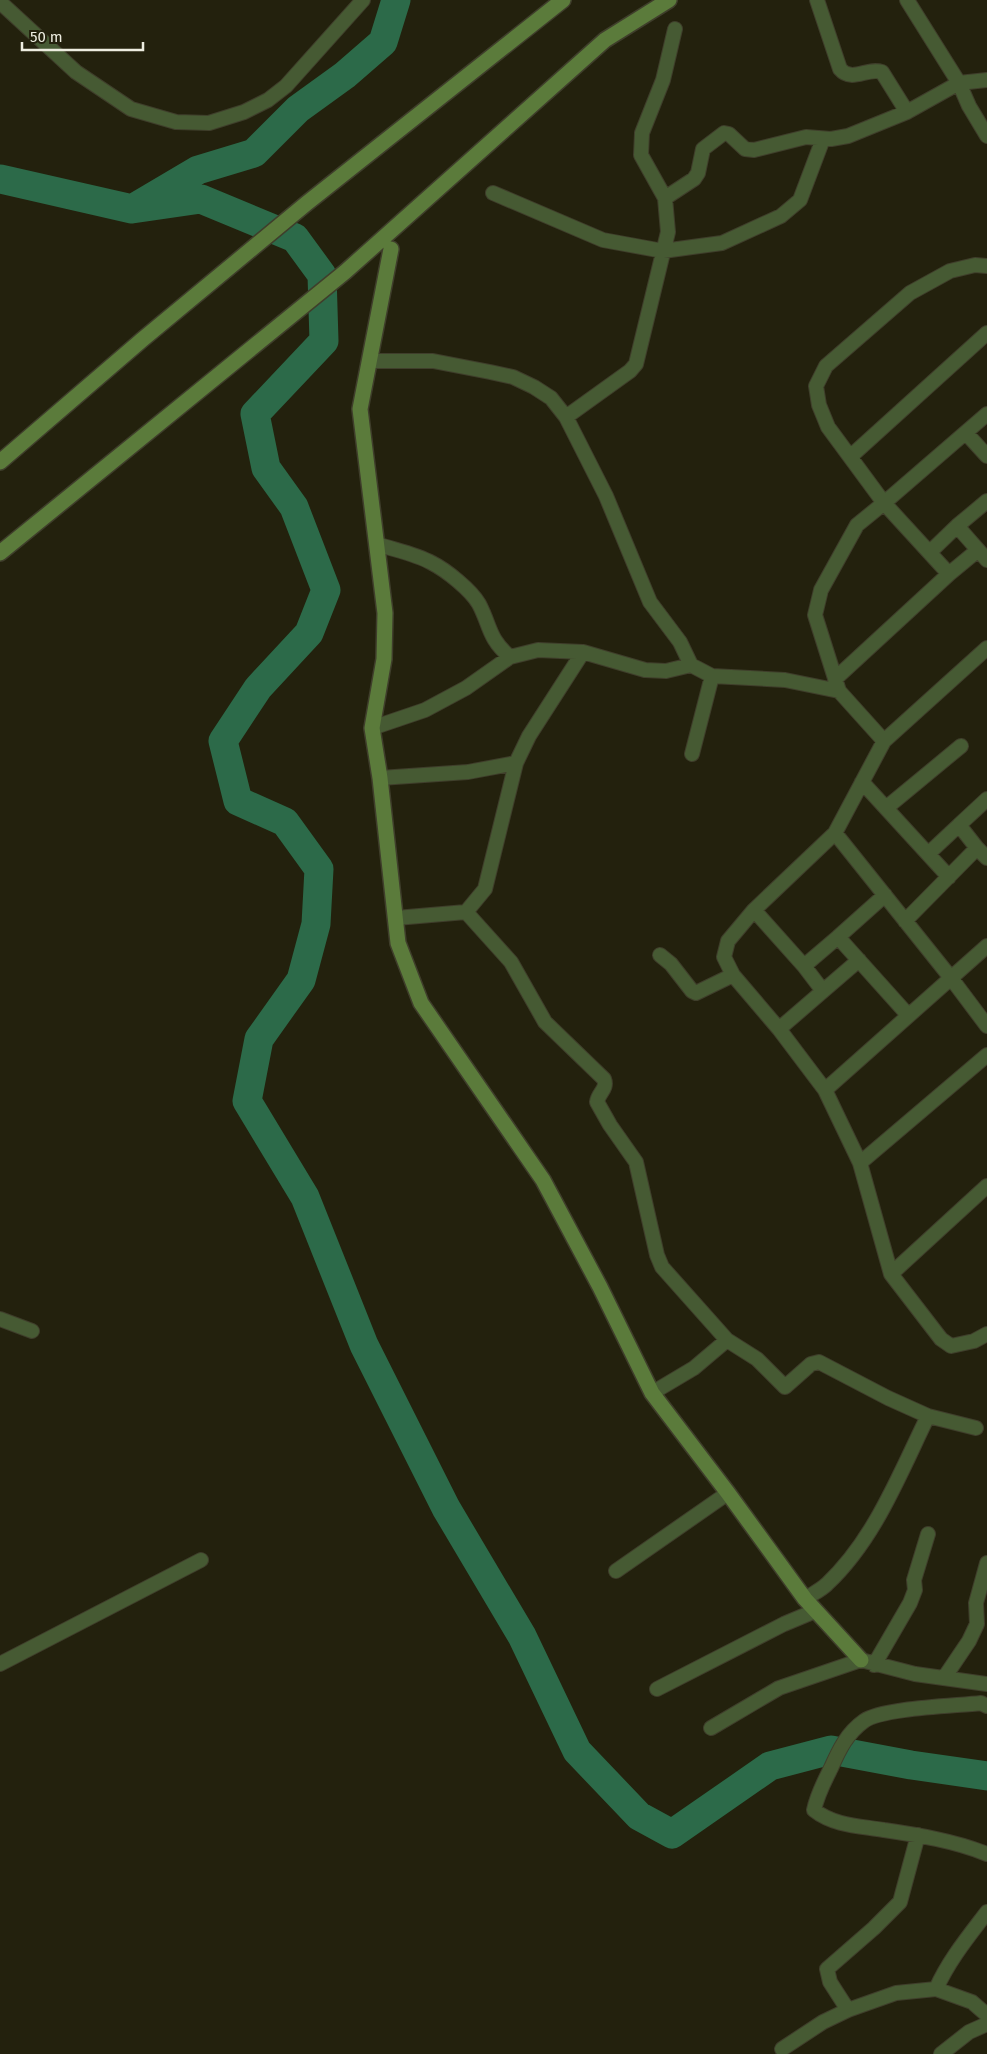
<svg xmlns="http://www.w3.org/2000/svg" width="987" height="2054" font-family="'Fira Sans',sans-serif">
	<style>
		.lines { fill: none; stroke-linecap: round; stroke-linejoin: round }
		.river { stroke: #2c6a49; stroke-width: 29 }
		.street-casing { stroke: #3f3e2b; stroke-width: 16 }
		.secondary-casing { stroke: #3f3e2b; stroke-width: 18 }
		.street { stroke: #465a33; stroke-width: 14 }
		.secondary { stroke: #5b7b3b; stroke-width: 15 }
	</style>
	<rect width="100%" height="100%" fill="#23210d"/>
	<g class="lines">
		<path class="river" d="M0 179 132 209 198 170 254 153 298 109 345 75 383 42 396 0
			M132 209 201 199 295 238 322 275 324 341 255 414 266 468 294 507 326 590 309 633 258 688 223 741 238 801 285 822 319 869 316 924 301 980 259 1039 247 1101 305 1197 364 1345 446 1508 522 1636 577 1751 639 1816 672 1834 770 1766 831 1750 911 1765 987 1776"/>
		<g class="street-casing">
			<path id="street" d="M817 0 840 69C852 83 867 67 882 72L907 112
				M907 0 959 83 987 80
				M0 2 76 72 131 109 176 122 209 123 244 112 268 100 286 86 363 0
				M493 193 603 240 663 251 722 243 781 216 800 200 823 139
				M665 198 641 155 642 133 663 80 675 29
				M987 266 975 265 950 271 910 293 826 366 816 386 819 405 828 427 884 503 987 414
				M371 361H433L490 372 513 377 534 387 551 398 566 417 606 496 650 602 680 642 691 665
				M566 417 630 371 636 364 668 232 665 198 694 179 698 173 703 149 724 133 729 134 745 149 754 150 806 137 831 139 848 136 907 112 959 83 969 106 987 136
				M966 433 987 456
				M850 457 987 333
				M987 501 957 526 987 560
				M377 544C395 550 416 554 432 563 446 570 471 590 479 604 491 627 488 638 510 657
				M930 552 957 526
				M949 574 884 503 857 525 821 590 815 615 839 691 884 741 987 648
				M835 679 949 574 978 550
				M372 728 425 710 466 688 510 657 538 650 583 652 645 670 666 671 691 665 712 676 785 680 839 691
				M692 754 712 676
				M516 763 529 736 583 652
				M380 778 468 772 516 763 485 889 466 912 396 918
				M862 782 949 877
				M886 808 961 746
				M835 833 884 741
				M977 848 987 858
				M928 854 959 825
				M885 895 838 937 908 1015
				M754 910 804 966 838 937
				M466 912 511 962 545 1022 604 1079C608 1089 598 1093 597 1102L610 1125 636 1162 657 1255 662 1267 727 1340 694 1368 652 1393
				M905 921 977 848 959 825 987 799
				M987 946 951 978 987 1026
				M660 955 671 964 692 991 696 993 733 975
				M823 991 859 960
				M779 1029 823 991 804 966
				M825 1090 779 1029 733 975 724 957 728 941 754 910 835 833 951 978 825 1090 860 1163
				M987 1186 891 1274 941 1339 951 1346 974 1341 987 1334
				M891 1274 860 1163 987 1055
				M0 1319 32 1331
				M727 1340 757 1359 785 1387 811 1364 819 1362 888 1398 928 1416 976 1428
				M616 1571 728 1493
				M805 1599C812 1594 821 1590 827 1584 875 1539 900 1473 928 1416
				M0 1664 201 1560
				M874 1665 910 1603 915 1590 914 1580 928 1534
				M944 1678 969 1641 977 1624 976 1603 987 1563
				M657 1689 784 1624 815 1611
				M987 1706 981 1703C955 1706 882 1708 864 1721 847 1733 839 1750 831 1768 824 1782 817 1795 814 1810 834 1826 861 1826 884 1830 918 1835 955 1841 987 1854
				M711 1728 779 1688 861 1660 915 1674 987 1684
				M936 1989C949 1960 968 1937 987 1912
				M848 2010 830 1982 827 1969 874 1928 900 1902 918 1835
				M782 2049 823 2022 848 2010 896 1993 936 1989 972 2002 987 2015
				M941 2054 969 2032 987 2024"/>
		</g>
		<g class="secondary-casing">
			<path id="secondary" d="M391 249 360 409 385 613 384 659 372 728 380 778 398 943 421 1003 543 1180 600 1287 652 1393 728 1493 805 1599 861 1660
				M0 462 143 339 307 203 563 0
				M0 553 345 272 605 40 669 0"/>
		</g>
		<use href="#street" class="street"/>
		<use href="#secondary" class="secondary"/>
	</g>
	<path d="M22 42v8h121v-8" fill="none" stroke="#edede0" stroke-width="2.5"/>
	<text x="30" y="42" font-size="15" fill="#edede0" stroke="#23210d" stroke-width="4" paint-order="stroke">50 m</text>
</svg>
